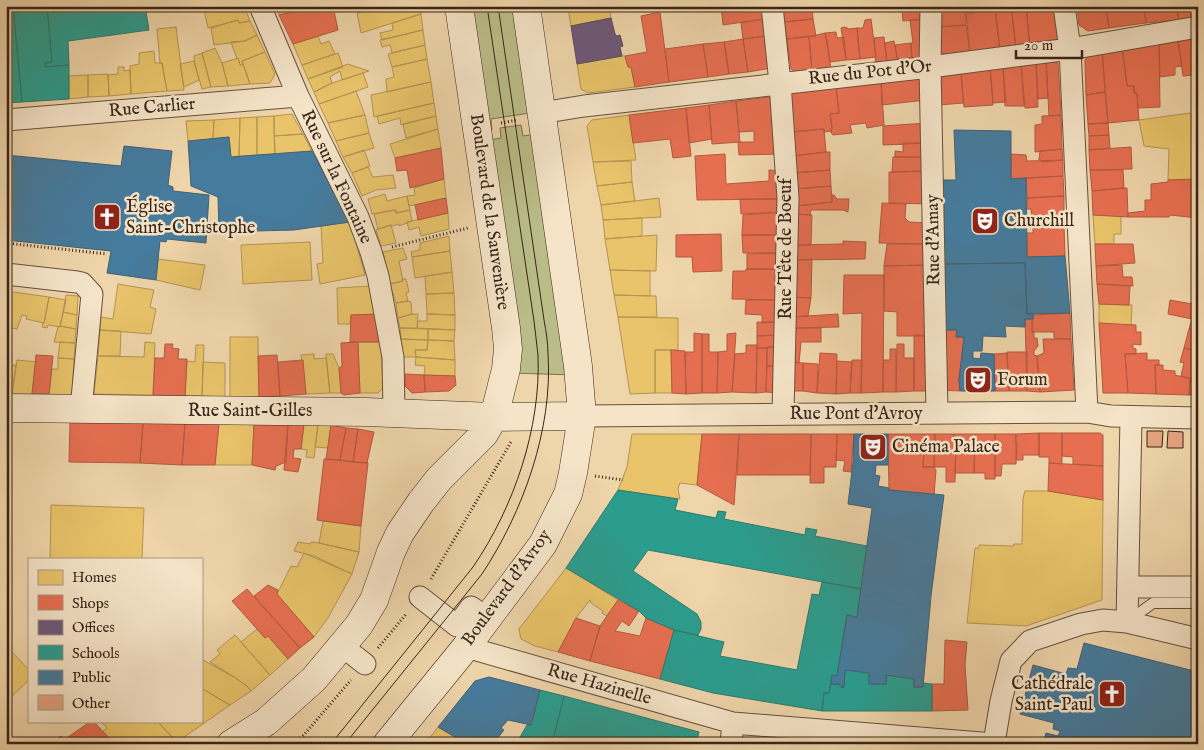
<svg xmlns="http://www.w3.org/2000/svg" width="1204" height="750" font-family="'IM FELL English',serif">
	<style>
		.green { fill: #babd88; stroke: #7a7151 }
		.homes { fill: #e9c46a; stroke: #b49452 }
		.shops { fill: #e76f51; stroke: #b35940 }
		.offices { fill: #6d597a; stroke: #5d495d }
		.schools { fill: #2a9d8f; stroke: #2e796c }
		.public { fill: #457b9d; stroke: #416176 }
		.building { fill: #e5a581; stroke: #39251a }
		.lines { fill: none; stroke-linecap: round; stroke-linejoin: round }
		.lane-casing { stroke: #66513e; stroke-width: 12 }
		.street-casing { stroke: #66513e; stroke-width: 23 }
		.secondary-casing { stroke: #39251a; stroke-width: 29 }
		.path { stroke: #39251a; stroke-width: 3; stroke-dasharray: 1 2.5; stroke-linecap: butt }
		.lane { stroke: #f5e4c8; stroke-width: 10 }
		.street { stroke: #f5e4c8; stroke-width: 21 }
		.secondary { stroke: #f5e4c8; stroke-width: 28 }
		.tram { stroke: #39251a; stroke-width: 1 }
		.labels { text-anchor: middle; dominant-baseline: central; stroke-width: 5; stroke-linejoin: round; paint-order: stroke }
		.street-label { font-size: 18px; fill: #39251a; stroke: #f5e4c8 }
		.poi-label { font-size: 18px; fill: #39251a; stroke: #f5e4c8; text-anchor: start }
	</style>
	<rect width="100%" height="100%" fill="#efd5aa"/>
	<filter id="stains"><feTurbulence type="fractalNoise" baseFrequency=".004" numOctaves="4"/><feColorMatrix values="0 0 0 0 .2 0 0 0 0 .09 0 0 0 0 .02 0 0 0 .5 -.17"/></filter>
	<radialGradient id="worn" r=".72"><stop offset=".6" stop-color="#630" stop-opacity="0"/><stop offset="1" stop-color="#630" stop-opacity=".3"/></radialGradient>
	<path class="green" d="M464 6H523L530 113 491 119 492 130 482 131Z
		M521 125 523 136 542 133 576 375 511 373 483 141 501 138 500 128Z"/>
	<path class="homes" d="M203 6H244L250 21 239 23 238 20 208 28Z
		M276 6H320L279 15Z
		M382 6H420L421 14 361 33 357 13 382 9Z
		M579 6H609L611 18 571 26 568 8Z
		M421 14 423 30 382 40 380 33 393 30 392 23Z
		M238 20 239 23 250 21 257 35 245 41 214 45 211 28Z
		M176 27 184 90 167 91 162 63H160L157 29Z
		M423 30 425 45 392 53 390 45 382 47 380 40Z
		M257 35 265 52 242 61 243 64 240 65 238 58 237 59 231 42 245 41Z
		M318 36 321 44 329 41 335 54 302 65 293 44Z
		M425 45 427 59 392 67 388 54Z
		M215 48 222 63 228 86 211 87 202 53Z
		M154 51 155 63H162L167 91 131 94 130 66 139 64V53Z
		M265 52 275 74 270 83 250 84 242 61Z
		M202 53 211 87 202 89 195 65 194 56Z
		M338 53 343 67 308 79 302 65Z
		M622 56H625L628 67H631L635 87 588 93 581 89 577 64Z
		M238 58 240 65 243 64 250 84 228 86 222 63Z
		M427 59 431 82 387 92 386 79 394 77 392 67Z
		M194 61 199 80 184 87 180 64Z
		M348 64 369 71 342 80 340 71 330 77 332 83 314 92 308 79Z
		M118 67H124V71L130 70 131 94 109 96 108 75 118 74Z
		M363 73 368 87 319 104 314 92 332 83Z
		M108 74 109 96 88 97V75Z
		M88 75V97L69 99V76Z
		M431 82 434 103 374 117 371 95Z
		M356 91 365 115 328 123 319 104Z
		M434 103 436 116 401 125 400 118 379 124 377 116Z
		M1190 113 1194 117H1198V179L1168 180 1169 149 1144 146 1139 120Z
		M292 114 303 134 274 136V116Z
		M365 115 369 133 336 141 328 123Z
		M629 115 636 160 593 162 587 126 592 120Z
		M274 116 275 155H257V117Z
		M436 116 438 129 406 138 403 124Z
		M257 117V155L239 156 240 118Z
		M240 118 239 156 231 157 229 137 213 139 214 120Z
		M214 120 213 139 188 141 186 121Z
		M438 129 441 148 395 158 390 144Z
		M369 133 374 148 343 157 336 141Z
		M303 134 312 151 275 155 274 136Z
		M364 150 370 166 352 173 343 157Z
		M631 161 632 182 597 186 593 162Z
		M368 167 373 177 393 175 396 188 376 190 362 196 352 173Z
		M444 179 446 198 409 206 407 196 415 195 414 188Z
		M632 182 635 201 601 205 597 186Z
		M385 194 387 201 407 196 410 210 396 213V210L388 211 372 214 368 199Z
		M659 198 661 217 603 220 601 205Z
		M396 210V213L410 210 412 221 399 226V224L392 226 391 225 378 229 374 214Z
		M448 213 449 229 421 236 419 227 409 230 407 222Z
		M1093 215H1121V234H1114V244H1095Z
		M642 218V236L605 239 603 220Z
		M350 222 365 275 320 284 317 264 323 263 321 226Z
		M391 225 396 243 381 246 376 230Z
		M657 235 656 271 610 270 605 239Z
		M449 236 450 251 412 257 411 252 420 250V243Z
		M310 242 312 280 243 284 241 245Z
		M403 248 407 259 399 261 403 281 390 284 383 252Z
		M450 251 452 272 415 278 412 257Z
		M158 259 205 265 200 290 156 280Z
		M610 270 650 271V296L614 295Z
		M452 272 454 293 426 294 425 276Z
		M402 279H406L409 292 406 293 408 301 396 303 390 284 403 281Z
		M118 284 154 290 150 307 156 309 151 334 100 330 101 317 113 319Z
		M371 286 379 314 351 315 350 324H338L337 288Z
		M6 291 49 297 44 323 26 319 27 316 22 315 17 329 6 327Z
		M454 293 455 315 427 314 426 294Z
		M66 295 78 296 77 315 63 312Z
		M614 295 656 296 657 317H618Z
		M49 297 66 300 60 327 48 325 47 328 42 327 43 323H44Z
		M408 301 411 302 412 314 398 318 396 303Z
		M1099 304 1132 305 1131 326 1099 323Z
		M63 312 77 315 76 329 60 326Z
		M412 314H418L417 328H400L398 318Z
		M427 314 455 315V330L417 328 418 321H427Z
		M618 317 678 318V350H655V393L630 394Z
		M60 326 76 329 75 343 54 342 58 327Z
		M400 328 428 329V340L401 339Z
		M428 329 455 330 454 341 428 340Z
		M100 330 121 331 120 356H98Z
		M230 337H258L259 397 230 398Z
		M401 339 428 340 427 350H415L416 357H400Z
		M428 340 454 341 455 360 416 357 415 350H427Z
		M60 342 75 343 74 359 58 358Z
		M145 342 155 343 153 395 94 394 98 356 144 357Z
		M358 342H381L383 388 378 393H360Z
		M196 345H204L202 396H185L187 361 195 362Z
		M655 350H671L672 393H655Z
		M314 354V359L326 358 330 393 306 394 301 355Z
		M326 354H333L339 368 341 393H330Z
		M416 357 455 360V376L424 375 425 366 415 365Z
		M58 358 74 359 72 395 49 394 52 369H58Z
		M17 360 36 362 32 394H12Z
		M203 362 225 363V397L202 396Z
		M6 365H16L12 394H6Z
		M219 423 254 424 252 465H215Z
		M304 424 318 425 314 458 306 457 307 450 301 449Z
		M318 425H331L328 448 315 447Z
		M632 434H702L697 485 680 483 678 489 680 499 618 490 627 467Z
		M1025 491H1048L1103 500 1102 600 1026 626 967 623 975 548H979V545L1013 546 1014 544H1022L1023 498Z
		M51 505 144 508 142 559H50Z
		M323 521 361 526 359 552 319 543Z
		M298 542 310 544 311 542 319 543 359 552 352 574 314 556 294 551Z
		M304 553 352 574 328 618 314 637 277 594 291 566 297 567Z
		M566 568 618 600 607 616 602 613 603 611 591 603 590 600 576 618 558 652 535 646 521 639 519 629Z
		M257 629 265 638 268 636 288 659 270 675 241 642Z
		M235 635 270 675 251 691 247 686 234 677 210 662 220 654 217 650Z
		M10 650 29 670V680L6 702V654Z
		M201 659 234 677 247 686 251 691 230 705 201 688Z
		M201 688 230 705 177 742 157 721H201Z
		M100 721H157L177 742 175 744H115L102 732 107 728Z
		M438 727 467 744H425Z"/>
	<path class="shops" d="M320 6H333L338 30 293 44 279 15Z
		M721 6H762L764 19 723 25Z
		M781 6H812L813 19 784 22Z
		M889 6H924L925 19 903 21 902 11 889 12Z
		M937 6H966V25L938 27Z
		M966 6H974V13H966Z
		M995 6H1011L1016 48 1000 51Z
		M1011 6H1026L1030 47 1016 48Z
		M1026 6H1058L1061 42 1030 47Z
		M1077 6H1106L1109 28 1088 31 1079 25Z
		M1106 6H1144L1146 23 1109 28Z
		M1144 6H1176L1179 20 1146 23Z
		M1176 6H1198V18L1179 20Z
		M995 10 1000 51 970 53 966 13Z
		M660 12 669 82 635 87 631 67H628L625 56 647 52 641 16Z
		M764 19 766 36 743 39 741 23Z
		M813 19 816 36 787 39 784 22Z
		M871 19 876 57 860 59 857 28H863L865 20Z
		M925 19 924 59 912 60 911 43H913L910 20Z
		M966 25 970 53 939 58 938 27Z
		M845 27 849 29 857 28 860 59 846 60 841 28Z
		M836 32 837 38 844 37 846 60 830 62 825 33Z
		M825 33 827 41 831 70 812 71 809 37Z
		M766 36 771 64 766 69 748 72 743 39Z
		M809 36 812 71 797 73 791 69 787 39Z
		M884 37 887 64 876 65 874 38Z
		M1198 38V86H1196L1194 75 1183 76 1178 40Z
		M743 39 748 72 729 74 724 42Z
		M1178 40 1182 66 1175 67V75L1160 77 1159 42Z
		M894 41 898 62 887 64 885 43Z
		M724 42 729 74 708 77 703 44Z
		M1159 42 1160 107 1138 108 1137 93H1134V86H1127L1122 46Z
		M911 43 912 60 898 62 895 45Z
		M703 44 708 77 669 82 665 49Z
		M1122 46 1127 86H1134V93H1137L1139 120 1108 123 1102 49Z
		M1102 49 1105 92 1086 95 1085 60 1090 53Z
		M1052 59 1058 63 1061 115 1049 116 1046 60Z
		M1046 60 1048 98 1038 99 1036 61Z
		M1036 61 1038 107 1025 108 1021 63Z
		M1021 63 1024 106H1005L1003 65Z
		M1003 65 1006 102 993 103 990 67Z
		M990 67 993 105 964 107 961 71Z
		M961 71 963 103 939 105 937 79 941 73Z
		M920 76 926 100 882 105 881 81Z
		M881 81 884 125 867 128 866 123 850 125 852 133 833 135 831 133 832 128 830 114 839 113 836 87Z
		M836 87 839 113 830 114 832 128 831 131 824 132V129L791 132 787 99 793 92Z
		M1105 92 1108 123 1088 124 1086 95Z
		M769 97 775 101 781 154 739 155 738 142H754V131L739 132 736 101Z
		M736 101 740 142 712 144 709 105Z
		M709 105 712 139 689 143 686 108Z
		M686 108 691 156 673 158 670 139 633 143 629 115Z
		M1061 115 1062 149 1035 152V125L1042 124V116Z
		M927 123 928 143 883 145V126Z
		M1108 123 1109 135 1089 136 1088 124Z
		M824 129 826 152 793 156 791 132Z
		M1109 135 1110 148 1089 150V136Z
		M903 143H928L929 157H895V151L903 152Z
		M1131 147 1132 169 1090 170 1089 150Z
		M441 148 444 179 410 188 407 170 397 171 395 158Z
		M1062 149 1063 160 1042 162 1041 160H1039L1040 151Z
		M826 152H830V170L794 173 793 156Z
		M725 154 726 184 769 181V170L782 171 781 199 697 200 695 156Z
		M1011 154 1026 155 1027 161 1063 160V176L1011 179Z
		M893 157H929V171L892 172Z
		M830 170 831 186 795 189 794 173Z
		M1090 170H1123L1124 188 1092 191Z
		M929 171 930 204 889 203V172Z
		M1063 176 1064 196 1027 198 1026 178Z
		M1198 179V218L1170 215 1169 217H1128V213L1145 211V200H1151V184L1168 182V180Z
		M831 186 832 202 796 206 795 189Z
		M1124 188H1127L1128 217 1093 215 1092 191Z
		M832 195H834L837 199H849L848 212 843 210H811L810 215 796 214V206L832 202Z
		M1064 196V226L1040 228 1039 226H1033L1031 209H1027V198Z
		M446 198 448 213 418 220 415 205Z
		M740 199H781V212L741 214Z
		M882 203 906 204 905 218 909 222 929 223 927 244 879 243Z
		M781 212V235H742L743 215Z
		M796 214 812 215 811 245H795Z
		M1033 226H1039L1040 228 1064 226 1065 256 1027 257V233H1033Z
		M721 234 722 271 693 272 692 257H676V235Z
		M742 235H781V253H743Z
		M843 241 866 242 865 259 795 260V245L843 244Z
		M887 244H927V265L884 266Z
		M1095 244H1133L1135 263 1096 266Z
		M781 253V269H747V254Z
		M812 259 811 298 793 297 795 260Z
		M927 265 930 336H897V312L884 311V266Z
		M1122 265 1123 277H1132L1133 286 1097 284 1096 266Z
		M746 269H781L780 300 732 299 733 271H745Z
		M844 275H884L883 392 861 393 862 313 843 314Z
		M1097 284 1130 286 1129 305 1099 304Z
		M1197 292H1198V332L1189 329 1192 319 1168 314 1170 300 1192 304 1195 301Z
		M793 297 811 298 808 316 792 317Z
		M746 300H780L779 322 762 323V315L745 314Z
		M1070 313 1071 339 1054 338V332H1032L1033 315Z
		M379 314 381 342H350L351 315Z
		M838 314 839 327 792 328V317Z
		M1025 319H1032V332H1034V338H1037L1038 346 1034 351V355L1037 356 1040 392 1027 391Z
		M757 322H779V335L757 336Z
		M1099 323 1136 325V332H1141V345L1133 344V348L1136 349V354H1125L1128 393H1103Z
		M792 328H821V342H801L799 363 789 362Z
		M1189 329 1198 332V351L1184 348Z
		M943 330H957L956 337H964L959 380 960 391 942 390Z
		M694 333 702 334V393L686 394 685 352H694Z
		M736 333 732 392 717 393 718 352 727 351V334Z
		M702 334H709V352H718L717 393H702Z
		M779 335V347L757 348V336Z
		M914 335 930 336 931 391H914Z
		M1043 339H1071L1074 390 1040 392 1037 356 1044 353Z
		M358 342 360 393 344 395 341 393 339 368 342 366 341 343Z
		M165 344H173L172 348 179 349 178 359H187L185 396 153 395 155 358H164Z
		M897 344H904V358H914V391L896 392Z
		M746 345H757L756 393 732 392 735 355V354L746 353Z
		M767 347H779V366H767Z
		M757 348H767L766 392 756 393Z
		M1184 348 1198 351V380L1181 376 1184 363 1180 362Z
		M890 349H896V392H883V366L884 360H890Z
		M671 350 685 351 686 394 672 393Z
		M1007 352H1027V391H1009Z
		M820 353 837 354 836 394 817 393Z
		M1007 353 1009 391H995L994 354Z
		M1147 353V360H1159V365H1155L1156 394 1128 393 1125 354Z
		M36 355 53 356 49 394H32Z
		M277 355 280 396 259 397 258 356Z
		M303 360 306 394 280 396 278 362Z
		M852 360H862L861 393H850Z
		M837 361 852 362 850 393 836 394Z
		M789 362 803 363V391H789Z
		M803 363 818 364 817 393 803 391Z
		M1155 365H1163V370L1175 371V375L1190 379 1189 395 1156 394Z
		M767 366H779V393L766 392Z
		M405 374 424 375 425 392 412 393 405 386Z
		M424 375 455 376 456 385 449 391 425 392Z
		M1190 379 1198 380V395H1189Z
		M70 422 143 423 140 463 69 462Z
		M143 423H185L182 465 140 463Z
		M185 423H219L215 465H182Z
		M254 424H288L286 462 276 466 275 470 252 465Z
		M288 424H304L301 449H294L293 458 301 459 298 472 284 470Z
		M331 425 346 428 340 460 326 459Z
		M346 428 358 429 353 462 340 460Z
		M358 429 374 432 367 463 353 462Z
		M1039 433V455H1023V460H1016V434Z
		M1039 433H1062V464L1049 463V457H1039Z
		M1062 433H1100L1103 435V466L1073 464V457L1062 456Z
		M702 434H739L734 505 697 485Z
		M739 434H811L810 475H737Z
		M811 434H837L836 467H824V483H810Z
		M837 434H854L851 472 843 471 845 461 836 460Z
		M888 434H925L923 467H934L936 470 934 495 889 490Z
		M925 434H935L934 467H923Z
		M935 434H954V440H956L955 482H946V467H934Z
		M954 434H975L974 473H955L956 440H954Z
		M975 434H995V479H985V473H974Z
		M995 434H1016L1015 443H1017L1016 464H1002L1001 476H995Z
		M324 459 368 463 361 526 317 520Z
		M1049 463 1103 466V500L1048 491Z
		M268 585 278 590 277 594 314 637 300 648 254 596Z
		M247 589 300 648 288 659 268 636 265 638 257 629 232 601Z
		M618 600 639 611 629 626 622 621 615 631 640 636 646 618 674 630 660 679 590 661 600 626Z
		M576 618 600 626 590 661 558 652Z
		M945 640 967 642 965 665 968 710 932 711V684H944Z
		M91 721H93L115 744H49L61 736 64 740Z"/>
	<path class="offices" d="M611 18 615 34 617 36 620 35 623 46 620 47 622 56 577 64 571 26Z"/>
	<path class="schools" d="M6 6H13L22 102 6 103Z
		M13 6H47L52 62 45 63V67L69 65V99L22 102Z
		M47 6H145L149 30 68 41 69 65 45 67V63L52 62Z
		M618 490 678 499 675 510 716 518 718 511 726 512 724 519 805 535 806 528 817 530 815 536 867 546 861 589 648 550 633 571 697 614 701 622V629L698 635 674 630 646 618 639 611 566 568Z
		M822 582 861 589 857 617 847 615 837 676 832 675 829 693H824L822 711 713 693 660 679 674 630 724 642 720 656 797 670 812 594 819 595Z
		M845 670 869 673V684H886V675L914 679V687H923V683L932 684V711H822L824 693H829L831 684H839L841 687H844Z
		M540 690 564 696 552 744H516L527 725H531Z
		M564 696 699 732 696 744H574L567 742V739L554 736Z"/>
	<path class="public" d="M954 130 1011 131V179L1026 178 1027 257 1065 256 1070 313 1027 314 1025 263 942 264V180H956Z
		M229 137 231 157 312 151 350 222 294 230 219 232 218 197 191 186 188 141Z
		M124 146 172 151 168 185 173 187V191L209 195 206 243 167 239 166 242 160 241 156 280 107 273 111 251 6 240V155L121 166Z
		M1025 263 1027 314H1033V319H1025V327L1005 326 1006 337 983 336 982 351H973V358L980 359 981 353 994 354 995 391H960L959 380 964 337H956L957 330H943L942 264Z
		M854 434H888V465H876L875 475 880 476 878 486 889 488V490L944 495 931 596 923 687H914V679L886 675V684H869V673L845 670 844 687H841L839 684H831L832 675 837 676 847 615 857 617 872 508 848 504 853 462Z
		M1084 643 1198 672V744H1043L1046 733 1058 736 1060 731 1053 729 1054 723 1020 714 1033 665 1066 674 1068 668 1077 669Z
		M489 677 540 690 531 725 508 720 501 728 504 730 493 744H467L438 727 475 681Z"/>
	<path class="building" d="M1147 431H1163L1162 447H1147Z
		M1168 431 1183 432V448H1167Z"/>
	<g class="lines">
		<g class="lane-casing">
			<path id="lane" d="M1128 621 1153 603H1198"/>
		</g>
		<g class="street-casing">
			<path id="street" d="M260 6 298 96 358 217 371 252 378 276 393 357 394 413
				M772 6 780 83 788 198 783 414
				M931 6 930 67 937 413
				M1064 6 1070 49 1087 412
				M541 113 584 106 930 67 1070 49 1198 27
				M6 120 298 96
				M6 274 77 282 82 283 92 294 81 409
				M582 416 1087 412 1111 416 1198 418
				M1128 587H1198
				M420 597 457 626 471 607 487 618
				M1127 622 1131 417
				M342 646 365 664
				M466 647 733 723 994 744
				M994 743 1001 701 1011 661 1030 641 1081 624 1103 620 1127 622 1198 639
				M731 744 733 723"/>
		</g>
		<g class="secondary-casing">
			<path id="secondary" d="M6 408 366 412 494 417 582 416
				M231 744 266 722 314 679 359 625 374 600 391 552 400 533 421 502 439 479 484 434 494 417 506 369 508 349 506 328 459 6
				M387 744 466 647 543 544 568 494 573 473 582 416 578 366 526 6"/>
		</g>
		<path class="path" d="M501 123 517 120
			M6 243 107 254
			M392 247 468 228
			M595 476 623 480
			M431 579 511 442
			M378 648 407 613
			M296 744 351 680
			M322 744 327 738"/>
		<use href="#lane" class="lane"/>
		<use href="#street" class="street"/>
		<use href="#secondary" class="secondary"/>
		<path class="tram" d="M331 744 473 567C514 507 541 428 538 355 537 344 535 332 534 321L487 6
			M345 744 482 574C523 512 553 429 548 354 548 343 546 331 544 320L498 6"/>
	</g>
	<defs>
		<g id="church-square" transform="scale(1.4375)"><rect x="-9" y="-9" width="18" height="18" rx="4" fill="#8f2418" stroke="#f5e4c8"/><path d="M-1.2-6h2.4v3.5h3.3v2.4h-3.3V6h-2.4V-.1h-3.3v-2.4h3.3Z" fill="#fff"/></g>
		<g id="theatre-square" transform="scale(1.4375)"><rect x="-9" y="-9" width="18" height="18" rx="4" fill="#8f2418" stroke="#f5e4c8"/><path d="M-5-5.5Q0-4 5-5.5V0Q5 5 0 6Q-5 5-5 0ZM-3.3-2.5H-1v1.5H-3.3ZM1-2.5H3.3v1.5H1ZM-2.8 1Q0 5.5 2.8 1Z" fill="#fff"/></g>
	</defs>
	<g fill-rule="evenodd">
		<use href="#church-square" x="107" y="217"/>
		<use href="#theatre-square" x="985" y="221"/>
		<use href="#theatre-square" x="978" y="380"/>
		<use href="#theatre-square" x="873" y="447"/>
		<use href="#church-square" x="1112" y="694"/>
	</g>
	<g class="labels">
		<g class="street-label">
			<text transform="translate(870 73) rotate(-6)">Rue du Pot d'Or</text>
			<text transform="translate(152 108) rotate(-5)">Rue Carlier</text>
			<text transform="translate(336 177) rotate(65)">Rue sur la Fontaine</text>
			<text transform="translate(489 212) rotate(82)">Boulevard de la Sauvenière</text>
			<text transform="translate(934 240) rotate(-91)">Rue d'Amay</text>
			<text transform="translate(786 249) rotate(-90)">Rue Tête de Boeuf</text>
			<text x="250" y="411">Rue Saint-Gilles</text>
			<text x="856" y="414">Rue Pont d'Avroy</text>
			<text transform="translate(507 588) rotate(-54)">Boulevard d'Avroy</text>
			<text transform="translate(599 685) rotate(16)">Rue Hazinelle</text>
		</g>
		<g class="poi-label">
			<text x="126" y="207">Église<tspan x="126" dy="21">Saint-Christophe</tspan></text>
			<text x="1004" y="221">Churchill</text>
			<text x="997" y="380">Forum</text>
			<text x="892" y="447">Cinéma Palace</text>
			<text x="1093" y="684" text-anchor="end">Cathédrale<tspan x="1093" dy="21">Saint-Paul</tspan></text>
		</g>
	</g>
	<rect width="1204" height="750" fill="none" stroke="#efd5aa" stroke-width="25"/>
	<rect x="8" y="8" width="1189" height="735" fill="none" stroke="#39251a" stroke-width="2.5"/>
	<rect x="12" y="12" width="1179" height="725" fill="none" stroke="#39251a"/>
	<rect x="28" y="558" width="175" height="165" fill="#f5e4c8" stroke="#aa9882"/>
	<rect x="38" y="570" width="25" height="15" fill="#e9c46a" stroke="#aa9882"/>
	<text x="72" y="582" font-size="15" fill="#39251a">Homes</text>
	<rect x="38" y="595" width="25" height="15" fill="#e76f51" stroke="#aa9882"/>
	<text x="72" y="608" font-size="15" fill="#39251a">Shops</text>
	<rect x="38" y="620" width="25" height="15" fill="#6d597a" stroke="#aa9882"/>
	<text x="72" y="632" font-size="15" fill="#39251a">Offices</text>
	<rect x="38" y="645" width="25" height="15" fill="#2a9d8f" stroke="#aa9882"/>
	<text x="72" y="658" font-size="15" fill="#39251a">Schools</text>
	<rect x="38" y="670" width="25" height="15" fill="#457b9d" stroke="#aa9882"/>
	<text x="72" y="682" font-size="15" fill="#39251a">Public</text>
	<rect x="38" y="695" width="25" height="15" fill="#e5a581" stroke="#aa9882"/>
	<text x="72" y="708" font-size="15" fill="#39251a">Other</text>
	<path d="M1016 50v8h66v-8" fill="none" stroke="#39251a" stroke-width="2.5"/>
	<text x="1024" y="50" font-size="15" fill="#39251a" stroke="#f5e4c8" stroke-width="4" paint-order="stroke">20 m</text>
	<rect width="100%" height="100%" filter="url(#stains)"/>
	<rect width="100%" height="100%" fill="url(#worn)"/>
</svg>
